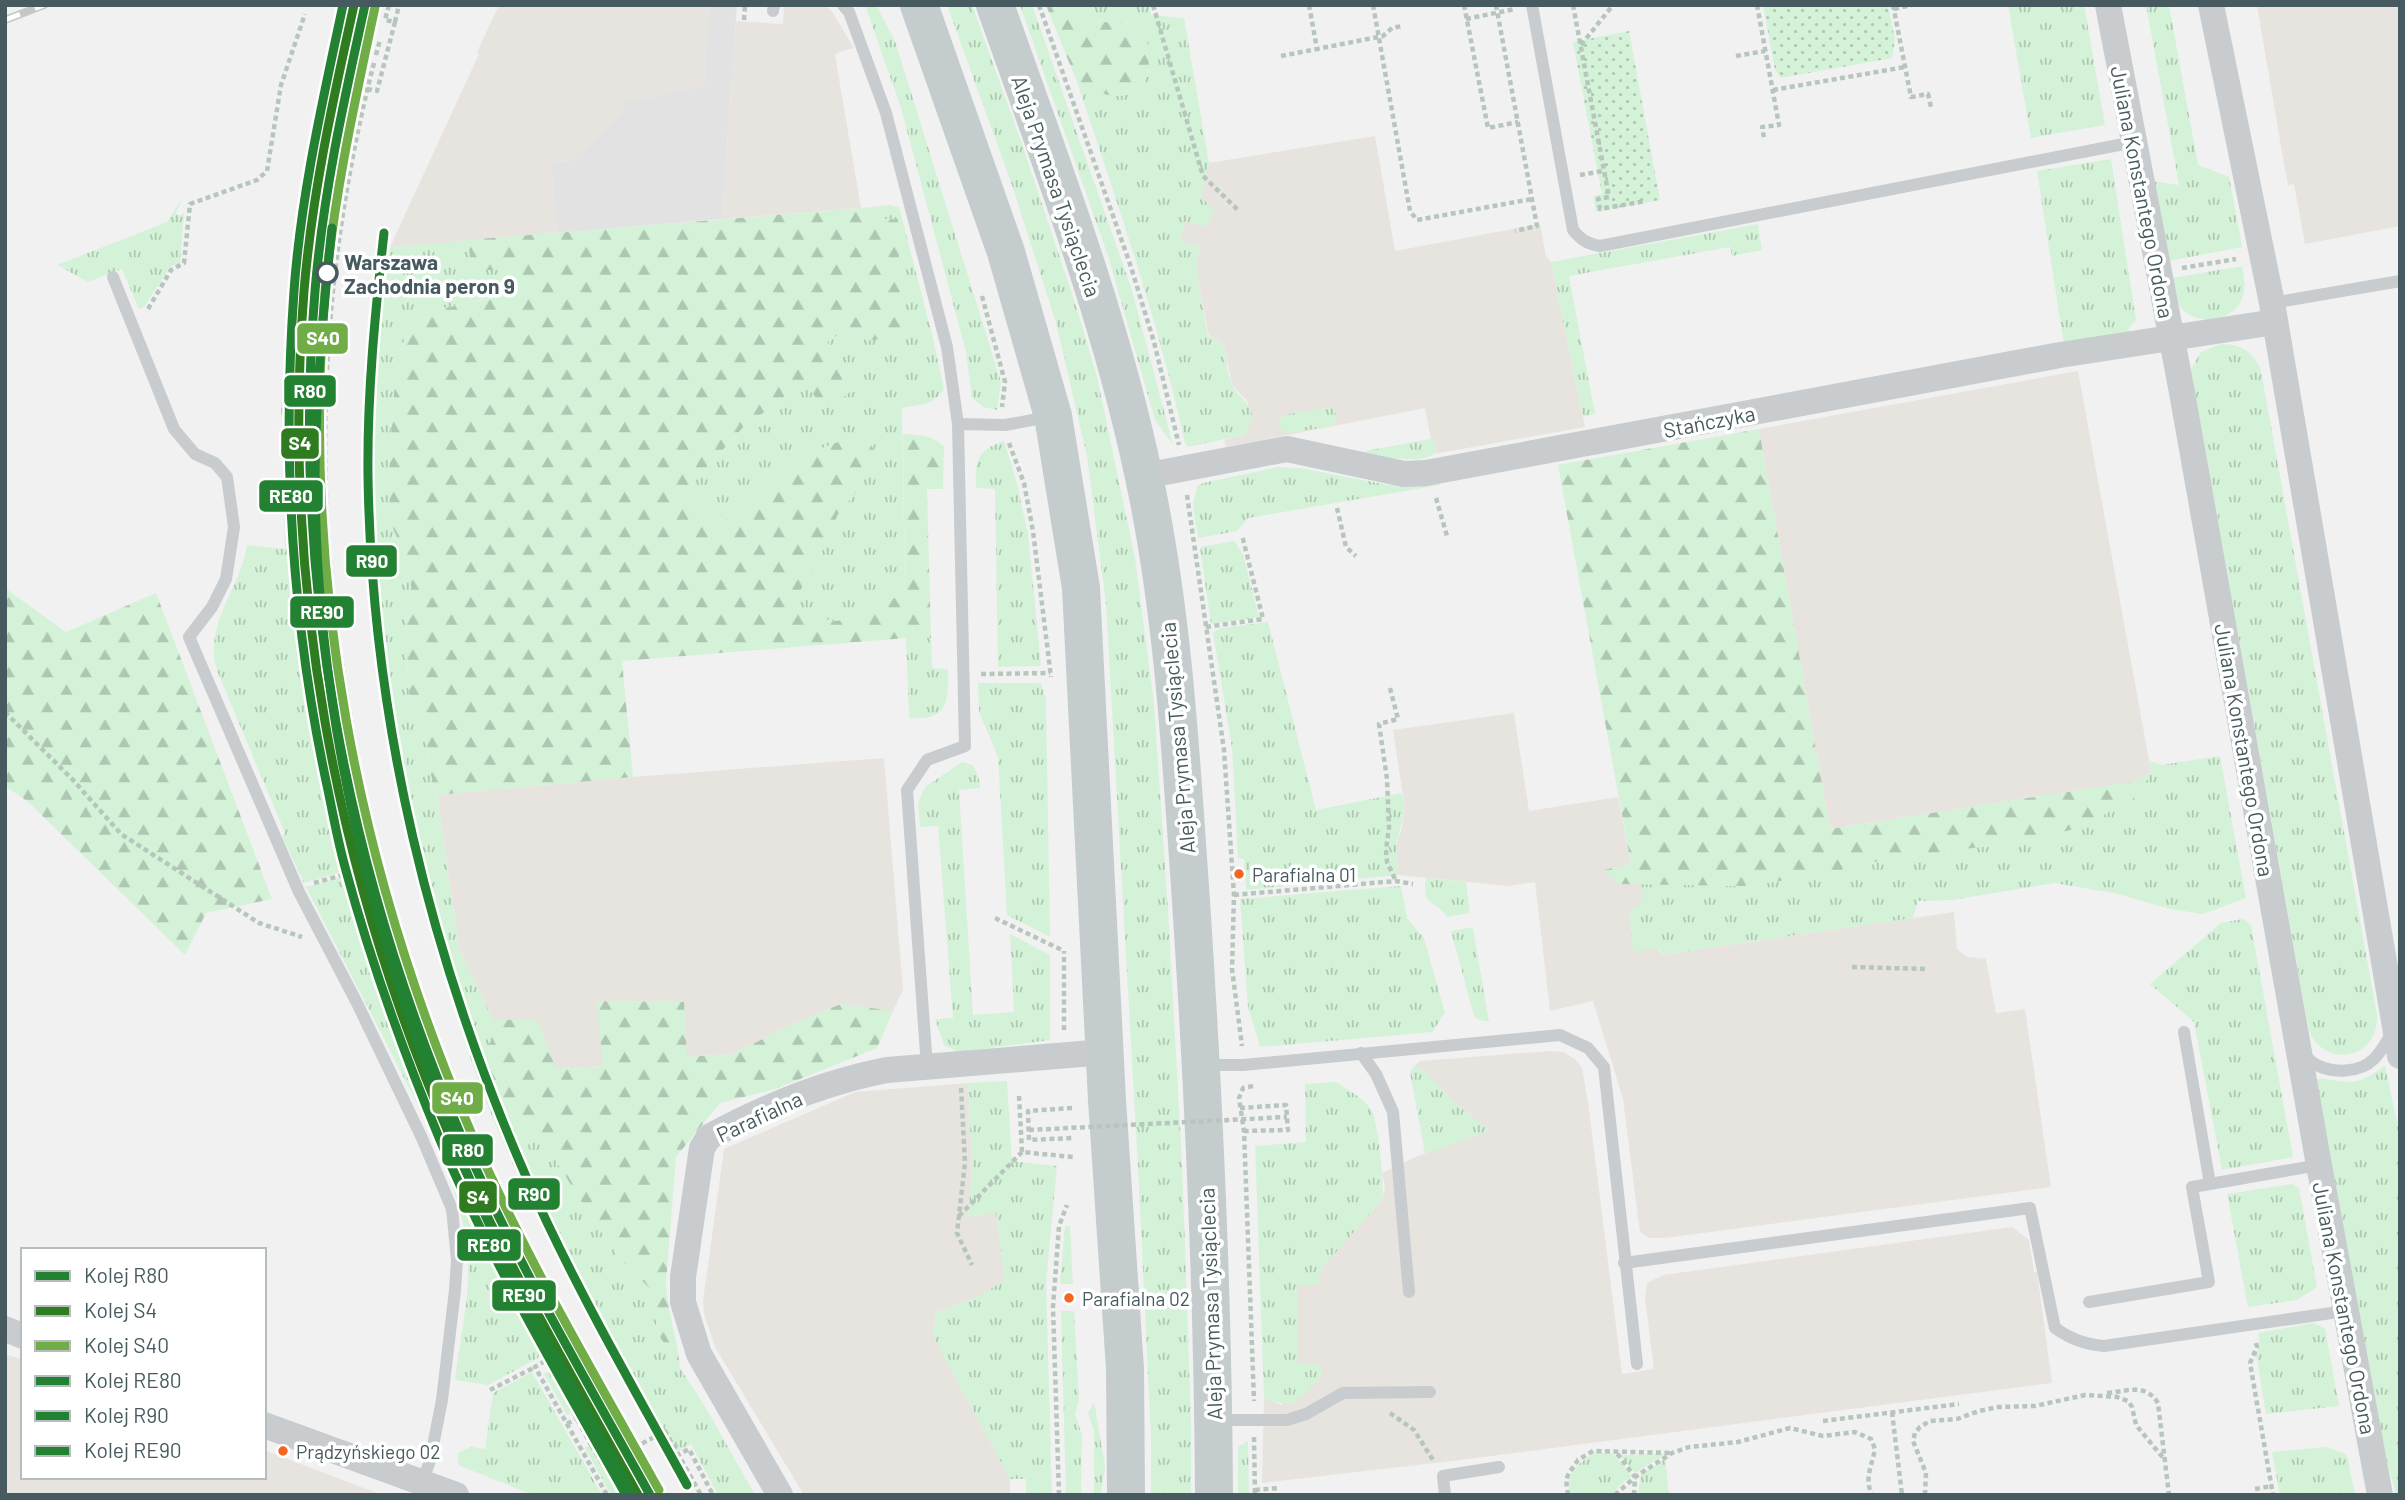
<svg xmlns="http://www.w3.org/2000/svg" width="2405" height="1500" font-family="Barlow,sans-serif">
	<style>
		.commercial { fill: #e7e3df }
		.education { fill: #e3e2e3 }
		.grass { fill: url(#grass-tufts) }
		.forest { fill: url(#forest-firs) }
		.park { fill: url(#park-dots) }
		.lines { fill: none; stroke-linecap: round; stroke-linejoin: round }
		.path { stroke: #b6c6bd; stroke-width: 4.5; stroke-dasharray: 5 3.5; stroke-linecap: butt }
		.lane { stroke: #c8ccce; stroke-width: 12 }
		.street { stroke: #c8ccce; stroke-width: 26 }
		.primary { stroke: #c5cccd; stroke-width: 38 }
		.rail-casing { stroke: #c4c7c8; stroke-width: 8 }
		.rail { stroke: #fff; stroke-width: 5; stroke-dasharray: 16; stroke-linecap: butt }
		.path-bridge { stroke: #b6c6bd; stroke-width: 4.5; stroke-dasharray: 5 3.5; stroke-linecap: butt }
		.rail-1-casing { stroke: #fff; stroke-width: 14 }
		.rail-2-casing { stroke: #fff; stroke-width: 14 }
		.rail-3-casing { stroke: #fff; stroke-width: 14 }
		.rail-4-casing { stroke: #fff; stroke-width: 14 }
		.rail-5-casing { stroke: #fff; stroke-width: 14 }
		.rail-6-casing { stroke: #fff; stroke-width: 14 }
		.rail-1 { stroke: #238132; stroke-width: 9 }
		.rail-2 { stroke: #2f7b20; stroke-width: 9 }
		.rail-3 { stroke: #70ad46; stroke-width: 9 }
		.rail-4 { stroke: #238132; stroke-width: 9 }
		.rail-5 { stroke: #238132; stroke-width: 9 }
		.rail-6 { stroke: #238132; stroke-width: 9 }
		.stop-dot { fill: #fff; stroke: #465a5f; stroke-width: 3.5 }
		.bus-dot { fill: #f26522; stroke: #fff; stroke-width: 2.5 }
		.labels { text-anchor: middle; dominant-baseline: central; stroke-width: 7; stroke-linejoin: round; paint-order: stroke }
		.bus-label { font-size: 19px; fill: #465a5f; stroke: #fff; text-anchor: start }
		.street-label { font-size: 21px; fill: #465a5f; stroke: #fff }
		.stop-label { font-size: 21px; font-weight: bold; fill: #465a5f; stroke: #fff; text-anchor: start }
		.line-badge { stroke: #fff; stroke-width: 2.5 }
		.badge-label { font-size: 19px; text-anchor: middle; font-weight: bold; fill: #fff }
	</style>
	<defs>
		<pattern id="grass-tufts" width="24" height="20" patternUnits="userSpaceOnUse" patternTransform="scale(1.75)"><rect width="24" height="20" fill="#d4f2d8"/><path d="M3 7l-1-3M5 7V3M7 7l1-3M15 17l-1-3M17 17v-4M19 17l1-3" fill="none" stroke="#aec7b2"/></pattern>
		<pattern id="forest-firs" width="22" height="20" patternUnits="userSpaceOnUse" patternTransform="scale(1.75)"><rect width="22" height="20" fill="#d4f2d8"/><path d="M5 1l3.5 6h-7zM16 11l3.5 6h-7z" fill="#aec7b2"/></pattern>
		<pattern id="park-dots" width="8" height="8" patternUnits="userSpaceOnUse" patternTransform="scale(1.75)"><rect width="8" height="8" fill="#d4f2d8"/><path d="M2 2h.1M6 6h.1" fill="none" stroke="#aec7b2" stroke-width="1.8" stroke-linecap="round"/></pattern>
	</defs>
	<rect width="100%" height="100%" fill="#f2f1f1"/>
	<path class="commercial" d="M499 5H709L704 85 638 100 622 99 623 113 571 161 551 163 557 233 390 247 479 54 477 52Z
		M784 5H823L831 10 854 48 839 52 835 55 861 208 722 219 736 21 783 24Z
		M2257 5H2400V226L2305 244 2294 184 2288 185 2284 164Z
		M1375 136 1395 251 1540 224 1546 256 1551 262 1585 427 1434 454 1437 449 1434 439H1431L1425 408 1226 447 1224 440 1244 435 1247 431 1250 423V409L1247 401 1232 385 1224 345 1209 336 1197 276 1199 247 1180 241 1185 221 1201 197 1209 163Z
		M2078 371 2151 771 2137 781 1830 829 1759 429Z
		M1514 713 1529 811 1618 797 1631 864 1604 870 1617 884H1641V904L1661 955 1954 912 1957 949 1967 957 1986 959 1996 1013 2025 1009 2051 1187 1665 1238H1649L1640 1232 1623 1099 1593 1001 1550 1011 1535 882 1508 886 1398 875 1396 846 1401 831 1405 809 1393 730Z
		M884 758 903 990 893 1011 841 1004 792 1024 733 1054 686 1057 684 1002 598 1001 603 1066 555 1069 538 1021 493 1020 459 949 437 795 633 777Z
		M1550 1051 1564 1052 1576 1060 1582 1068 1588 1102 1622 1374 1654 1369 1645 1297 1647 1283 1663 1275 2012 1227 2029 1240 2034 1272H2037L2052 1383 1452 1461 1262 1483 1264 1398 1282 1405 1298 1363V1285L1320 1269 1382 1200 1385 1187 1382 1173 1418 1156 1489 1131 1455 1103 1424 1071 1414 1066 1420 1061Z
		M968 1083 972 1167 968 1216 996 1213 1005 1280 976 1298 936 1312 933 1336 1010 1479V1495H804L715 1347 704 1313 703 1301 724 1149 855 1092Z
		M5 1354 23 1360V1477H264V1450L382 1495H5Z"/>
	<path class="education" d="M709 5H737L722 219 557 233 551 163 571 161 623 113 621 99 638 100 704 85Z"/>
	<path class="grass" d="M865 5H876L895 41 1001 382 997 410 983 407 972 398 966 352 901 108Z
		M947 5H972L1022 144 1075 303 1097 377 1135 558 1154 704 1168 910 1182 1162 1191 1423V1495H1151V1437L1138 1167 1106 604 1087 456 1056 323 1012 185Z
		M1020 5H1032L1132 290 1173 445 1155 420 1108 256Z
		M1077 5H1149L1151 15 1184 18 1209 163 1201 197 1215 211 1205 227 1185 221 1180 241 1199 247 1197 276 1208 336 1224 345C1226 357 1227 374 1232 385 1242 404 1263 407 1245 435L1188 447 1185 443C1158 320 1117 202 1077 82 1095 89 1118 103 1136 90 1141 86 1145 77 1149 71L1129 24 1104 22 1080 14Z
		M2008 5H2084L2105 125 2031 138Z
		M2146 5H2169L2198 165 2229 177 2242 247 2169 261 2153 181 2179 185Z
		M2111 159 2136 320 2129 328 2130 338 2066 348 2063 339 2037 171Z
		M183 197 176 213 179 216 184 213 180 263 170 267 144 307 139 309 122 269 88 282 57 265 167 222Z
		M889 205 899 207 933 338 944 389C933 406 921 404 902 408L905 594 882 603 861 618 835 621 810 617 796 609 801 589 821 554 838 513 858 490 758 496 720 524 685 492 747 423 776 405 794 386 811 390 856 380 826 342 847 329 868 341 898 219 864 220 861 208Z
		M1758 224 1762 250 1732 256 1730 247 1569 276 1595 414 1583 417 1551 262Z
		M468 240 471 265 479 270H504L510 279V293C480 302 449 305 419 315L402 345 394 393 389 473 390 521 401 547 413 593 406 616 408 683 411 707 427 740 428 765 437 795 459 949 493 1020V1038L516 1138 535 1127 584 1206 618 1256 652 1290 658 1334 706 1408 755 1495H718L691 1444 672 1454 668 1448 662 1451C622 1384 586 1314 552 1244 536 1212 519 1180 505 1147 474 1078 452 1004 433 931 376 711 348 471 390 247Z
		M2242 266C2244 278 2247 292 2240 303 2228 322 2197 325 2182 309 2175 300 2174 289 2172 278Z
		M294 271 305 275 298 357 296 455 300 564 310 678 339 821 329 824 341 872 304 883 282 836 285 833 218 673C201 626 241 589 247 545L285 549 281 406Z
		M2221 344C2240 344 2255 352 2261 371L2377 1015C2379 1058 2327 1070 2309 1032L2191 369 2201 352Z
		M1329 407 1334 410C1337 415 1337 422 1332 426L1289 433 1283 431 1279 426 1280 419 1284 415Z
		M1435 438C1435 440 1437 448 1436 450 1432 466 1376 458 1365 451Z
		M1004 441 1016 480 1028 534 1041 666 998 667 995 489 976 488C975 460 976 451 1004 441Z
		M1278 467 1300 468 1389 485 1439 483 1440 485 1248 518 1237 531 1198 538 1193 506 1197 486 1203 483Z
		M1234 541 1243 554 1259 617 1211 624 1200 547Z
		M1268 622 1316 810 1402 793 1405 809 1396 846 1398 875 1246 890 1244 859 1238 858 1232 748 1213 632 1221 628Z
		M906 638H931L932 668 948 669C948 702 949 721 909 718Z
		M978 683H1041L1046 700 1050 937 1007 915 998 757 979 712Z
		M2220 756 2246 898 2203 914 2170 909 2118 894 2055 883 1952 900 1918 901 1913 918 1660 955V948L1633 952 1629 909 1641 904V884L1744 886 1815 876 1875 862 2036 839 2074 829 2105 814 2139 795 2151 771 2150 761 2161 765Z
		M962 762 973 765 979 778 980 788 959 790 973 1015 1014 1012 1010 934 1050 955V1040L958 1052 944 1045 935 1019 953 1018 938 826 920 827 918 803 925 787Z
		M343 877C386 1045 461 1200 540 1353L538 1358 488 1385 455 1380C460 1338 472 1288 467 1247 459 1182 423 1116 394 1058 365 1001 335 944 306 887Z
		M1426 878 1466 882 1470 913 1447 917C1436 899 1421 909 1426 878Z
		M1401 886 1407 918 1424 938 1445 1013 1432 1032 1260 1047 1248 1007 1240 899Z
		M2243 919 2251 925 2293 1157 2222 1170 2194 1022 2150 984 2221 923Z
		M1473 927V928L1489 1022 1479 1020 1474 1016 1451 931Z
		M2385 1065 2400 1137V1495L2396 1494 2383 1449 2317 1080 2320 1078C2352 1083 2357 1087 2385 1065Z
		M1414 1066 1424 1071 1455 1103 1489 1131 1425 1154 1410 1072Z
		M1007 1081 1012 1161 1057 1166 1046 1283 1052 1495H1026V1479H1010L933 1336 936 1312 976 1298 1005 1280 996 1213 968 1217 972 1167 968 1083Z
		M1336 1082C1348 1090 1362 1097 1371 1109 1378 1119 1385 1187 1382 1200L1321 1269 1319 1284 1298 1286V1363L1320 1365 1322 1375C1301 1398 1297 1411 1264 1398L1255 1146 1306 1142 1305 1084Z
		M2292 1184 2299 1188 2317 1287 2297 1300 2248 1307 2227 1194Z
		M1065 1226H1070L1073 1284H1060Z
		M1061 1311H1074L1079 1399 1075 1414 1082 1435 1081 1495H1066Z
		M2313 1323 2325 1328 2339 1406 2266 1414 2256 1353 2260 1348 2258 1333Z
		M565 1362 588 1404 567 1415 544 1374Z
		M532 1372 602 1495H533L458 1465V1453L471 1447 485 1449 493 1393Z
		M1094 1402 1105 1466 1101 1495H1094V1431L1088 1413Z
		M606 1436 639 1495H611L585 1448Z
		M1248 1441 1249 1495H1238V1447Z
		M2326 1447 2347 1455 2355 1495H2280L2272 1452Z
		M1597 1452 1613 1454 1632 1476 1622 1483 1612 1495H1570C1565 1472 1578 1463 1597 1452Z
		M1665 1454 1635 1473 1620 1455Z
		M1665 1459 1669 1495H1638L1641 1474Z"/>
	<path class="forest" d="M1046 5H1077L1080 14 1104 22 1129 24 1145 33C1152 55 1153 94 1120 96 1105 97 1090 88 1077 82Z
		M861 208 864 220 898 219 901 335 868 341 847 329 827 342 856 380 849 393 835 404 820 403 810 390 794 386 776 405 747 423 685 492 720 524 758 496 801 456 867 431 875 456 858 490 838 514 821 554 801 589 797 609 810 617 835 621 861 618 882 603 905 594 903 434C919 435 932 434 944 447L943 489H927L931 638H906L622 661 633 777 437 795 428 765 427 740 411 707 408 683 406 616 413 593 401 547 390 521 389 473 394 393 402 345 419 315C449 305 480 303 510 293V279L504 270H479L471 265 468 240Z
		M1759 429 1830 829 2137 781 2151 771 2139 795 2105 814 2074 829 2036 839 1875 862 1815 876 1744 886 1616 884 1603 870 1631 864 1558 465Z
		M5 588 66 632 156 593 272 899 206 913 185 955 27 801 5 786Z
		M597 1001 684 1002 687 1057 733 1054 792 1024 841 1004 893 1011 877 1048 775 1089 720 1103 676 1157 666 1283C667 1312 678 1339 680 1368L658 1334 651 1290 618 1256 584 1206 535 1127 516 1138 495 1089 486 1049 493 1038V1020H538L556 1069 603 1066Z"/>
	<path class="park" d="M1763 5H1888L1895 40 1892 58 1781 78 1775 70Z
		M1629 31 1660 200 1596 212 1593 196 1602 194 1573 42Z"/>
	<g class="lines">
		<path class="path" d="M1039 5 1131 267 1154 342 1179 445
			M1153 5 1203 176 1238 210
			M1309 5 1317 49 1383 36 1392 28 1402 26
			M1373 5 1410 211 1417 220 1532 199
			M1464 5 1488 128 1518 122
			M1496 5 1537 226 1515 231
			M1573 5 1609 197 1598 199 1600 209 1646 201
			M1757 5 1779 125 1762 127 1764 138
			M1893 5 1911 97 1928 94 1931 107
			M1894 9 1912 5
			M1466 19 1515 9
			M744 20 745 5
			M395 22 399 5
			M1581 45 1613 5
			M376 55 380 40
			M1281 56 1317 49
			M1736 56 1765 51
			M374 63C332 225 315 402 331 572 338 655 354 737 369 819L334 828 362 929 402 1046
			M367 89 377 91 395 22 385 20 389 5
			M1773 90 1905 67
			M1580 175 1603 171
			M2182 268 2236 259
			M982 296 1005 382 1002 407
			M148 309 171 270 184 263 190 204 257 180 267 171 281 85 305 14
			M1009 443 1024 483 1033 531 1051 677
			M1187 495 1224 750 1234 895 1232 969 1242 1046
			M1436 498 1447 536
			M1337 508 1346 547 1356 556
			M1206 627 1263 619 1242 535
			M981 674 1050 673
			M1390 688 1398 719 1379 724 1387 779 1389 827 1386 850 1387 862 1396 881
			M5 712 73 780 121 834 259 923 302 937
			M314 883 346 874
			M1234 895 1396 881 1413 884
			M995 918 1064 951
			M1852 967 1927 969
			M1064 1030V951
			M1253 1086 1243 1088 1239 1098 1244 1131 1254 1401
			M961 1088 965 1163 957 1233 972 1265
			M1019 1096 1022 1152 1073 1157
			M1072 1108 1028 1111 1029 1140 1073 1138
			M1240 1108 1286 1105 1288 1130 1244 1131
			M473 1212 546 1357 545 1361 549 1367
			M959 1216 1022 1152
			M2256 1343 2257 1347 2250 1363 2273 1495
			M545 1361 535 1367 607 1495
			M490 1390 535 1367
			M2107 1393C2129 1391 2145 1383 2158 1403L2169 1495
			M1892 1412 1902 1495
			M1390 1413 1414 1430 1433 1460
			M1823 1421 1959 1404
			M567 1424 587 1412 614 1459
			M657 1435 670 1459 689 1449 713 1495
			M1254 1437 1255 1495
			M591 1445 603 1465 665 1431 673 1445
			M2255 1489 2272 1486
			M1255 1490 1279 1488
			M2021 1493V1495
			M1059 1495 1053 1307 1059 1226 1067 1205
			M1568 1495 1566 1480 1569 1473 1578 1460 1593 1451 1671 1453
			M1615 1495 1635 1477 1616 1452
			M1634 1495 1635 1477 1672 1453 1689 1447 1738 1442 1790 1428 1823 1436 1855 1432 1871 1439 1875 1449C1872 1466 1864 1478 1872 1495
			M1925 1495 1926 1473 1913 1441 1915 1433 1920 1427 1930 1421 1957 1419 1979 1411 1998 1407 2035 1406 2085 1395 2117 1397 2128 1401 2132 1407 2136 1425 2164 1459"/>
		<path class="lane" d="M843 5 849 12 886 113 947 347 958 424 965 746 927 760 907 790 927 1067
			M1532 5 1573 230C1581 240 1588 244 1600 246L2134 142
			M773 11 774 5
			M113 277 174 429 195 454 215 463 227 477 234 527 226 579 212 607 189 637 299 892 357 1003 421 1136 452 1209 457 1260 455 1290 442 1400 430 1461 422 1482
			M2272 303 2400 281
			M958 424 1005 425 1049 417
			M2184 1032 2210 1184 2319 1165
			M2302 1052C2306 1056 2310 1061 2315 1064 2332 1074 2360 1073 2374 1059 2382 1051 2387 1041 2393 1031
			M1361 1053 1376 1074 1393 1112 1409 1292
			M1205 1065H1243L1560 1035 1588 1048 1604 1067 1637 1364
			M1624 1263 2030 1208 2055 1328C2071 1339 2084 1344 2104 1346L2345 1311
			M2089 1302 2209 1282 2192 1187 2210 1184
			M1216 1420H1287L1306 1414 1343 1393 1430 1392
			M1445 1495 1443 1476 1499 1467"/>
		<path class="street" d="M2108 5 2181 387 2319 1165 2380 1495
			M2211 5 2272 303 2400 1056
			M1144 476 1287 449 1404 474 1426 473 2060 355 2275 322
			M5 1329 23 1336
			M264 1425 456 1495
			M780 1495 699 1354 683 1302V1277L702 1148 709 1137C764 1107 825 1082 887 1070L1105 1052"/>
		<path class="primary" d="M919 5 1006 252 1053 416 1081 588 1107 1100 1125 1369 1126 1495
			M995 5C1050 160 1110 315 1144 477 1174 617 1181 759 1191 901 1204 1099 1213 1296 1214 1495"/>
		<g class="rail-casing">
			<path id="rail" d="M5 20 44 5"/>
		</g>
		<use href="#rail" class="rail"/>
		<path class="path-bridge" d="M1029 1130 1287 1117
			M549 1367 591 1445
			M673 1445 701 1495"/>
		<g class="rail-1-casing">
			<path id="rail-1" d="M365 5C344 100 323 194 315 291 291 581 346 867 460 1133 514 1258 584 1376 650 1495"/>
		</g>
		<g class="rail-2-casing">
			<path id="rail-2" d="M354 5C333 100 312 194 304 291 281 581 335 874 452 1141 506 1263 573 1378 638 1495"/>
		</g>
		<g class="rail-3-casing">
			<path id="rail-3" d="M375 7C355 101 334 195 325 292 301 578 357 867 470 1130 524 1255 593 1372 659 1490"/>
		</g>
		<g class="rail-4-casing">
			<path id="rail-4" d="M343 5C323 100 301 194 294 291 282 458 292 626 328 790 333 815 338 842 345 867 370 960 403 1051 440 1140 492 1263 561 1379 626 1495"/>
		</g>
		<g class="rail-5-casing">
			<path id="rail-5" d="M384 233C375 314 367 395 368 477 372 720 430 959 528 1181 574 1285 632 1385 687 1485"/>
		</g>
		<g class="rail-6-casing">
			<path id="rail-6" d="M332 228C323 310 316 391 315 474 315 724 380 971 478 1199 522 1301 579 1398 633 1495"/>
		</g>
		<use href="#rail-1" class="rail-1"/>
		<use href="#rail-2" class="rail-2"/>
		<use href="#rail-3" class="rail-3"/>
		<use href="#rail-4" class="rail-4"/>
		<use href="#rail-5" class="rail-5"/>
		<use href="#rail-6" class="rail-6"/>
	</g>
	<circle class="stop-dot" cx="327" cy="273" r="10"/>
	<g class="bus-dot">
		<circle cx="1239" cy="874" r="6"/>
		<circle cx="1069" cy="1298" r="6"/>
		<circle cx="283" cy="1451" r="6"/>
	</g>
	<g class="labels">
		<g class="bus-label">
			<text x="1252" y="874">Parafialna 01</text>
			<text x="1082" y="1298">Parafialna 02</text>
			<text x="296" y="1451">Prądzyńskiego 02</text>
		</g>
		<g class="street-label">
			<text transform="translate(1057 186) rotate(71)">Aleja Prymasa Tysiąclecia</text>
			<text transform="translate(2143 192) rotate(79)">Juliana Konstantego Ordona</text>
			<text transform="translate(1709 421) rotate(-11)">Stańczyka</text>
			<text transform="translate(1177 738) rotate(-95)">Aleja Prymasa Tysiąclecia</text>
			<text transform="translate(2245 750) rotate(80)">Juliana Konstantego Ordona</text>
			<text transform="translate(759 1116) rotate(-25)">Parafialna</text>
			<text transform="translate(1210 1304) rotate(-92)">Aleja Prymasa Tysiąclecia</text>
			<text transform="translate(2345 1308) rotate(79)">Juliana Konstantego Ordona</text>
		</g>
		<g class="stop-label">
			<text x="344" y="261">Warszawa<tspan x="344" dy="24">Zachodnia peron 9</tspan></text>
		</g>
	</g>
	<g class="line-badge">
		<rect x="296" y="322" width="53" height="33" rx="7" fill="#70ad46"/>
		<rect x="283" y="374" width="54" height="34" rx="7" fill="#238132"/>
		<rect x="280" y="427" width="40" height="33" rx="7" fill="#2f7b20"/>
		<rect x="258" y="479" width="66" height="34" rx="7" fill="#238132"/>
		<rect x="345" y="544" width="53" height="34" rx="7" fill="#238132"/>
		<rect x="289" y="595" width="66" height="34" rx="7" fill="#238132"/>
		<rect x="431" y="1081" width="53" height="34" rx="7" fill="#70ad46"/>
		<rect x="441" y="1133" width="53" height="34" rx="7" fill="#238132"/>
		<rect x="507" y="1177" width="54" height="34" rx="7" fill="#238132"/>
		<rect x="458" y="1180" width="40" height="34" rx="7" fill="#2f7b20"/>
		<rect x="456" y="1228" width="66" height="34" rx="7" fill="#238132"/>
		<rect x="491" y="1279" width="66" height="33" rx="7" fill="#238132"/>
	</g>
	<g class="badge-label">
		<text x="323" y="345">S40</text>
		<text x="310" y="398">R80</text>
		<text x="300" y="450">S4</text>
		<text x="291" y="503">RE80</text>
		<text x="372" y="568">R90</text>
		<text x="322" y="619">RE90</text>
		<text x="457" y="1105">S40</text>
		<text x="468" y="1157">R80</text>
		<text x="534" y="1201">R90</text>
		<text x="478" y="1204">S4</text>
		<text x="489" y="1252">RE80</text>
		<text x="524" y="1302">RE90</text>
	</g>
	<rect width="2405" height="1500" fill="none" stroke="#465a5f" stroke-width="14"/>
	<rect x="21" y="1248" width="245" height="231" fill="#ffffff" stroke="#b5bdbf" stroke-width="2"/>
	<rect x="35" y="1271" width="35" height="10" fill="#238132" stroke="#b5bdbf" stroke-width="2"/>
	<text x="84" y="1283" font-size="21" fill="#465a5f">Kolej R80</text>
	<rect x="35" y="1306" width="35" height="10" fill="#2f7b20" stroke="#b5bdbf" stroke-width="2"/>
	<text x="84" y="1318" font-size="21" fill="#465a5f">Kolej S4</text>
	<rect x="35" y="1341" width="35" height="10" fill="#70ad46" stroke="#b5bdbf" stroke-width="2"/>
	<text x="84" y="1353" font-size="21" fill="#465a5f">Kolej S40</text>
	<rect x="35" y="1376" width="35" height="10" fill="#238132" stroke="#b5bdbf" stroke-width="2"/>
	<text x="84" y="1388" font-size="21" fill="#465a5f">Kolej RE80</text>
	<rect x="35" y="1411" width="35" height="10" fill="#238132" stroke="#b5bdbf" stroke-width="2"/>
	<text x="84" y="1423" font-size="21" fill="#465a5f">Kolej R90</text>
	<rect x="35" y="1446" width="35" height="10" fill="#238132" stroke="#b5bdbf" stroke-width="2"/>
	<text x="84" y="1458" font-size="21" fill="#465a5f">Kolej RE90</text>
</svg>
